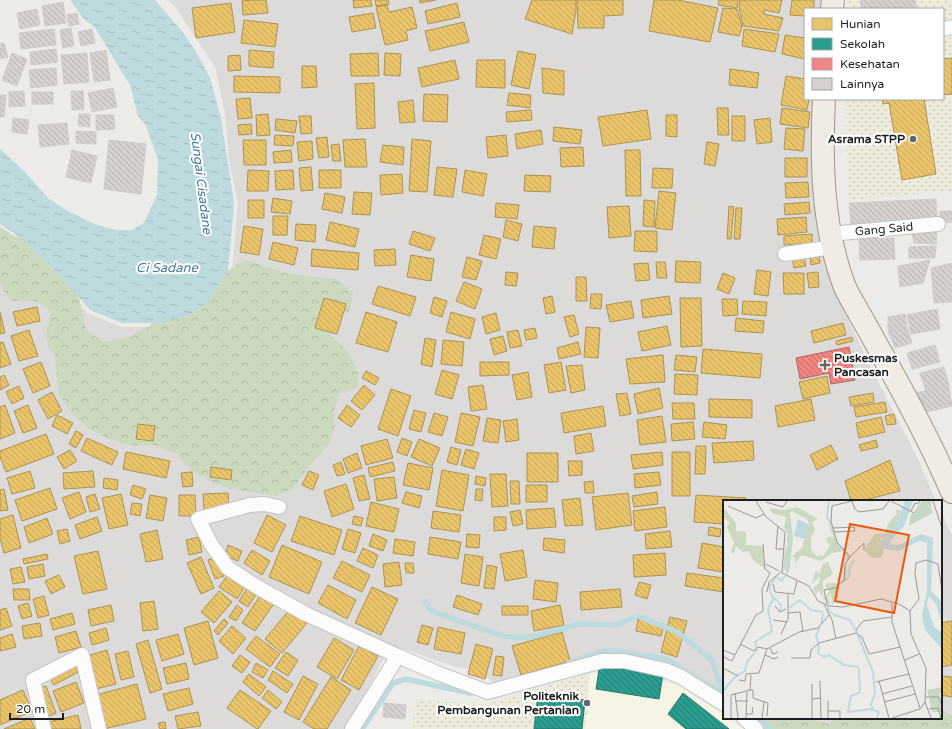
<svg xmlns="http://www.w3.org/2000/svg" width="952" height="729" font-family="'Varela Round',sans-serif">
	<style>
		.residential { fill: #dcdbd9 }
		.education { fill: #f6f4e4 }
		.farmland { fill: url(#farmland-dots) }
		.forest { fill: url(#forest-crowns) }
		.water { fill: url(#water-ripples) }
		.homes { fill: url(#homes-back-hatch); stroke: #ac9254 }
		.schools { fill: url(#schools-back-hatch); stroke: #27776d }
		.health { fill: url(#health-back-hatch); stroke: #b36664 }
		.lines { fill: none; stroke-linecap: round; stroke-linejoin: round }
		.stream { stroke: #bddbdf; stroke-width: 5.5 }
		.building { fill: url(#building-back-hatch); stroke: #d0ccc9 }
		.minor-casing { stroke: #c4c3c2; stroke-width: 16 }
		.primary-casing { stroke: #a39685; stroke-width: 24 }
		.minor { stroke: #fcfcfc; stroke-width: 14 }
		.primary { stroke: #f0ebe5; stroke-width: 22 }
		.poi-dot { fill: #676665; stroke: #fff; stroke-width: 1.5 }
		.labels { text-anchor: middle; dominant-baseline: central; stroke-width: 4; stroke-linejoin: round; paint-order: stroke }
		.poi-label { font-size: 12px; font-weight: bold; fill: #1f1f1f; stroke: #fff; text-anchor: end }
		.street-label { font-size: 12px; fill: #1f1f1f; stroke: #fff }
		.water-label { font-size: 13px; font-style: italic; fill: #497a9c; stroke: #fff }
		.inset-river { fill: none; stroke: #bddbdf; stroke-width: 2 }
		.inset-road { fill: none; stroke: #9b9998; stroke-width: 1 }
		.view { fill: #e8590c; fill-opacity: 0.15; stroke: #e8590c; stroke-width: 2 }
		.inset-edge { fill: none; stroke: #1f1f1f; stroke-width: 2 }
	</style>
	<defs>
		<pattern id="farmland-dots" width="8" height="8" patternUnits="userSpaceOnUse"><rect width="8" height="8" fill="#edecdc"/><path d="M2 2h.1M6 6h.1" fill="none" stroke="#cbcabc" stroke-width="1.8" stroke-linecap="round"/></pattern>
		<pattern id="forest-crowns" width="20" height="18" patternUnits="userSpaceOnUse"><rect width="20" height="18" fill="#cbdabe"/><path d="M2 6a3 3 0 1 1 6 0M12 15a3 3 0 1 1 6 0" fill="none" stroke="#aebba3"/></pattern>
		<pattern id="water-ripples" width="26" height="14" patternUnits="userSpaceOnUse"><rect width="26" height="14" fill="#bddbdf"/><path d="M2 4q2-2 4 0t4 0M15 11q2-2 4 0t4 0" fill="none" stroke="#a2bcbf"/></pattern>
		<pattern id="homes-back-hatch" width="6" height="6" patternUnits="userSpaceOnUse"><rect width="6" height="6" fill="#e9c46a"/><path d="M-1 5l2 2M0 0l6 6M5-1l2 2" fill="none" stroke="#c7a85b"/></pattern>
		<pattern id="schools-back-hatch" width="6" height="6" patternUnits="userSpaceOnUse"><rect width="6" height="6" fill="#2a9d8f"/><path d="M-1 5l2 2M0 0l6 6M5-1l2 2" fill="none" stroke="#237f74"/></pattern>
		<pattern id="health-back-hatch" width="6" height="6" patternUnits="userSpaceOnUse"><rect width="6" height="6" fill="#f28482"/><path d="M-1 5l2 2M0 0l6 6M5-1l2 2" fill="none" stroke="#c36b6a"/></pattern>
		<pattern id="building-back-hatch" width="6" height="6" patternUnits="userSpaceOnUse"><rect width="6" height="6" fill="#d4d1cf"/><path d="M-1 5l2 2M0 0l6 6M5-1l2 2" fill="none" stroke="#b6b3b1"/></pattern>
	</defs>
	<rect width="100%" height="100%" fill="#edebe8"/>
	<path class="residential" d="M168 0H824L823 9H805V99H815L824 254 831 282 868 362 917 457 936 501H724V695L715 689 692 677 666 659 624 652 603 651 565 665 495 684 478 670 456 667 391 645 346 729H0V229L54 276 87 313 122 327H158L232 270 238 203 229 161 225 113 215 67 176 8Z
		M941 511 952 536V729H771L756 718H941Z"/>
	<path class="education" d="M592 673 679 685 724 716V718H727L744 729H729L683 693 668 714 686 729H435L454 718Z"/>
	<path class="farmland" d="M847 0H952V191L847 200 846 99H943V9H847Z
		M590 673 585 729H411L416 700 487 704Z"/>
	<path class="forest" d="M0 227 16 237 39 238 77 288 86 330 104 342 128 337 149 326 225 272 245 260 289 274 336 279 353 292 350 312 329 315 331 336C342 344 353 357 357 371 359 376 358 382 359 387L339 393 334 412 335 427 329 444 301 476 294 488 277 496 232 489 212 482 192 471 176 454 155 445 134 446 109 439 89 429 72 414 58 393 55 355 48 347 46 335 49 322 50 311C36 297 29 301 11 301L4 292 0 280Z
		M941 710 952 716V729H754L761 718H805L830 724 834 718H941Z"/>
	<path class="water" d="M70 0H155L185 35 195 50 210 78 221 118 234 203 231 241 228 269 207 303 189 316 157 323H122L90 310 57 273 25 241 0 224V149L25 172 48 198 66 210 94 224 115 230H132L144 223 157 195 158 160 146 126 138 116 130 85 95 28 82 17Z"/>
	<path class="homes" d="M253 0H266L268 13 243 15 242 1Z
		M353 0H371L372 6 354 8Z
		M375 0H388L389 4 376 6Z
		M420 0H436L420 3Z
		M532 0H576V11L572 34 525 19Z
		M577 0H623V15L604 16V28H578Z
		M654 0H678L718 8 710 42 649 31Z
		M719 0H738L737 8 718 5Z
		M740 0H782L779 13 764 10V14L783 18 779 31 743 26 739 7Z
		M792 0H814V9H805V16L790 15Z
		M231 3 235 32 196 38 192 8Z
		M457 3 460 17 428 24 425 11Z
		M387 5 389 12 412 7 417 28 406 31 408 40 385 45 376 7Z
		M723 8 737 9 742 27 739 36 718 32Z
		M373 13 376 28 352 32 349 17Z
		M244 20 278 24 275 47 241 43Z
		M464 22 469 42 430 51 425 31Z
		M744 29 779 34 775 52 742 46Z
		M785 35 805 38V59L782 54Z
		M249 50 274 52 273 68 249 66Z
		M518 51 536 55 529 89 511 85Z
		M378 53 379 76H351L350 54Z
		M385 53 401 54 400 76 384 75Z
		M240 55 241 70 228 71V56Z
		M952 58V94L943 95V59Z
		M455 60 459 79 422 87 418 68Z
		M477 60H505V88L476 87Z
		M302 66H316L317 87 302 88Z
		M542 68 564 71V95L543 93Z
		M730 69 759 73 757 88 729 85Z
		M234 76 280 77V93L234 92Z
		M786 76 805 79V99H809L807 110 781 105Z
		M374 83 375 128 357 129 355 84Z
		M509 93 531 95 530 108 507 105Z
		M424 94 448 95 447 122 423 121Z
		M250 98 252 118 238 119 236 99Z
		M882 99H924L936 174 902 180 889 103 883 104Z
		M413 100 415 122 400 123 398 102Z
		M717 108H728L729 135H718Z
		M782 108 810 112 808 128 780 124Z
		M531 110 532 120 507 122 506 112Z
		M647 110 651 139 603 146 598 117Z
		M268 114 270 135 257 136 256 115Z
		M666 115H677V137L666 136Z
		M299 116H311L312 133 301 134Z
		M732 116H745V141H732Z
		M770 118 772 142 757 144 754 120Z
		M276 119 297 121 295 133 275 130Z
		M251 124 252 134 239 135 238 125Z
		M554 127 582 130 580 144 553 141Z
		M786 128 805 129 803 151 784 149Z
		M541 130 543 144 517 149 515 134Z
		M275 135 294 136 293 146 274 145Z
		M506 135 508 156 488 158 486 137Z
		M327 137 329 157 319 158 316 138Z
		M365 139 367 167H345L343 140Z
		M412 139 431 141 427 192 409 191Z
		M243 140H266V165H244Z
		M312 141 313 159 299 161 297 142Z
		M707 142 719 144 715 166 704 164Z
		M339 144 341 161H333L331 145Z
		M383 145 404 147 403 165 380 162Z
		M583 147 584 166 561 167 560 148Z
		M291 150 292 162 274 163 273 152Z
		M625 150H640L641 196H626Z
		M785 158H807V177H785Z
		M311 167 313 190 301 191 299 168Z
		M437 167 457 169 453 197 434 195Z
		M653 168 673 169 672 188H652Z
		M248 170 269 171 268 191H247Z
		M293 170 294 189 276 190 275 171Z
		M319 170H341V188H319Z
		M465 170 487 174 483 196 462 192Z
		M402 174 403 193 381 195 380 175Z
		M525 175 551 176 550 192 524 191Z
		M808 182 809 197 786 198 785 183Z
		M659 191 676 193 672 230 655 228Z
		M354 192 372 193 370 215 352 214Z
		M325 193 345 197 342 213 322 209Z
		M273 198 292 201 290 214 271 212Z
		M248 200H264V218H248Z
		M644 200 655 201 654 227 643 226Z
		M809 202 810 213 785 215 784 204Z
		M496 203 519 205 517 219 495 217Z
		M629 206 631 236 609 238 607 207Z
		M729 206 734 207 731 239H727Z
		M736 208H742L740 239H734Z
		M273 216H288L287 235H273Z
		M806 217 807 232 778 235 777 219Z
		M506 220 522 224 518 241 503 237Z
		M330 222 359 229 355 247 326 240Z
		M296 224 316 225 315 242 295 240Z
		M244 226 263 229 259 255 240 252Z
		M534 226 556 228 554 249 532 247Z
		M413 231 435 238 430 251 409 244Z
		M635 231H657V252L634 251Z
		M812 234V243L784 245V236Z
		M484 235 501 239 496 259 479 255Z
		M273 242 298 248 294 265 269 259Z
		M312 249 359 253 358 270 311 266Z
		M395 249 396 265 375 266 374 250Z
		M819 254 820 263 811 265 810 256Z
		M411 255 434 259 431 281 407 277Z
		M804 256 806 266 794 268 792 257Z
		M467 257 482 261 476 280 462 277Z
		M676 261 701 262 700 283 675 282Z
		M656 262H665L667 278H657Z
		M648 263 650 280 636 281 634 264Z
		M757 270 771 272 768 296 754 294Z
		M506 272 518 273 516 286 505 285Z
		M818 272 819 287 809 288 807 273Z
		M723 273 735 278 729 294 717 289Z
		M783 273H804V294H784Z
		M576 277H586L587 301H576Z
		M464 282 482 289 475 309 456 301Z
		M378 286 416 297 410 316 372 304Z
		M591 294H602L601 309 590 308Z
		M552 296 555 312 546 314 543 298Z
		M669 296 672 314 643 318 641 300Z
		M434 297 447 301 442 317 430 313Z
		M324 298 346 304 337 334 315 328Z
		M680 298H701L702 346 681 347Z
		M722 299H737L738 315 723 316Z
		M631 301 634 318 610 322 606 305Z
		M743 301 767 302 766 316 742 314Z
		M37 307 40 321 17 326 13 312Z
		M0 312 5 333 0 334Z
		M366 312 397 322 388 352 356 343Z
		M451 312 475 319 470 339 446 332Z
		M496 313 500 330 486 334 482 317Z
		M574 315 579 334 570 337 564 317Z
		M736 318 764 321 763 333 735 331Z
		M843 323 846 335 814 343 811 331Z
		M667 326 671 345 642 351 638 332Z
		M586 327 600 328 598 358 584 357Z
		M535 328 537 338 526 340 524 330Z
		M29 330 38 356 19 361 11 336Z
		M518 330 522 346 510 348 507 332Z
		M503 336 507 351 494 355 490 339Z
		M852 337 853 341 837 345 836 341Z
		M425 338 436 340 432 367 421 364Z
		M443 340 464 342 462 366 441 364Z
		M3 342 11 364 0 368V343Z
		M578 342 581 354 559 359 557 348Z
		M703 349 762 354 760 378 701 373Z
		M663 355 665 382 630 384 626 359Z
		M676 355 697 357 695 372 674 370Z
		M41 362 50 386 33 393 23 369Z
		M480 362H509V375L480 376Z
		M561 362 566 390 549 393 544 365Z
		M582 365 585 390 571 393 566 366Z
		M442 370 459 375 452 399 435 394Z
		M366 371 379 378 375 385 362 378Z
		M528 372 532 397 517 400 512 375Z
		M675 374 698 375 697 395 674 394Z
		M4 375 9 385 0 390V377Z
		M827 376 830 393 803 399 799 382Z
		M364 385 375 395 362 410 351 401Z
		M483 385 487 409 471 411 468 387Z
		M19 386 24 398 12 404 6 392Z
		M659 388 663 408 638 414 634 394Z
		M391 389 411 396 398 436 378 429Z
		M52 392 62 411 48 419 38 400Z
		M627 393 631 414 620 416 616 394Z
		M873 393 874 402 851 406 849 397Z
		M709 399 752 400V418L709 417Z
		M811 399 815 420 778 427 775 406Z
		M885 402 887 412 856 417 854 407Z
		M672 403H694L695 419H673Z
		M5 405 15 433 0 439V407Z
		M28 405 37 428 23 433 14 411Z
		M347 405 360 415 351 427 338 418Z
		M603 406 606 426 564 433 561 413Z
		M414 410 426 413 421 432 409 429Z
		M434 413 448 417 442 436 428 432Z
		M461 413 480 417 473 446 455 442Z
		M894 414 896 424 887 425 885 416Z
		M57 415 73 423 67 434 52 426Z
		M662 416 666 442 640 445 637 420Z
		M881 417 885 432 859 438 856 423Z
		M487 418 501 420 498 443 483 441Z
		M517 419 519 440 506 442 503 421Z
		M693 422 695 439 672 441 671 424Z
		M704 422 727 425 725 439 702 437Z
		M138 424 155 426 153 441 136 439Z
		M76 431 83 435 76 448 69 444Z
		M591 433 594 451 576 454 574 436Z
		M46 434 54 454 6 472 0 457V451Z
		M87 438 118 452 112 465 81 451Z
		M402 438 412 442 407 456 397 452Z
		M387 439 393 458 366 465 361 446Z
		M419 439 440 448 432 466 411 457Z
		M876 440 878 447 861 451 859 445Z
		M753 441 754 460 714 463 712 443Z
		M831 445 838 459 817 470 810 455Z
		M696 446H706L705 474H695Z
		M451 447 461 450 457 465 447 462Z
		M466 449 479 453 474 469 461 465Z
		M70 450 77 461 64 469 57 457Z
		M126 452 170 461 166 478 123 469Z
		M662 452 663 465 633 469 631 455Z
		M672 452H690V496H672Z
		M357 453 362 468 348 473 343 459Z
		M527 453H558V482H527Z
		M890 460 900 491 861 501H851L845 481Z
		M568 461H582V475L569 476Z
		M341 462 345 474 337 476 333 465Z
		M393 462 395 471 370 477 368 468Z
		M408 463 433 468 429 490 403 485Z
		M211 467 232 470 231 480 210 477Z
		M442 470 469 475 463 511 436 506Z
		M30 471 35 488 12 494 7 478Z
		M93 471 95 487 64 489 63 473Z
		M309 471 319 475 313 490 302 485Z
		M192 472 193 486 183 487 181 473Z
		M659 472 661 485 635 488 634 474Z
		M490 474H506L508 506 492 507Z
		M364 475 370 499 359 501 353 478Z
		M476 476 486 478 485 486 475 484Z
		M394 477 397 498 377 501 374 479Z
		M104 478 118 480 117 490 103 488Z
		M510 481H519L520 504H511Z
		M593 481 594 493H585L584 482Z
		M346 484 354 509 332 517 324 491Z
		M133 485 146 489 142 499 130 495Z
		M526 485H547V502H526Z
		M50 488 57 509 22 521 15 500Z
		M4 489 8 510 0 511V490Z
		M476 489H483L482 501 475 500Z
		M79 492 86 512 70 519 62 498Z
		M406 492 422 496 419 508 402 503Z
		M657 492 658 504 634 507 632 496Z
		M228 493 229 510 204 511 203 494Z
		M628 493 632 525 596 530 592 497Z
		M95 494 100 509 90 512 86 497Z
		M121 494 128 525 109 529 102 498Z
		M150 495 167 498 163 521 146 518Z
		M179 495H195L196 516H179Z
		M696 495 746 498V501H724V524L694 522Z
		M580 498 583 525 565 526 562 500Z
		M371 502 399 509 394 532 366 526Z
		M132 503 142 504 140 516 130 514Z
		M665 507 667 527 635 531 633 511Z
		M554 508 556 527 527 529 526 510Z
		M520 510 523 524 513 526 510 512Z
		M433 511 461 515 459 532 431 528Z
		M13 515 21 548 4 553 0 538V519Z
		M267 515 286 525 272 552 254 543Z
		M300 516 342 530 334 555 291 541Z
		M354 516 363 518 361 526 352 524Z
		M97 517 102 531 80 539 75 525Z
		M494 517H506V530L494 531Z
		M47 518 53 534 29 543 24 527Z
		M709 527 721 529 720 537 708 535Z
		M67 529 70 541 60 544 57 531Z
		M348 529 361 533 355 553 342 549Z
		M157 530 163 559 146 562 140 534Z
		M670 531 672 547 646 549 645 534Z
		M373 534 387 540 383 551 369 546Z
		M467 534 480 535 479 548 466 547Z
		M199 537 202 552 189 555 186 540Z
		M430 537 461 542 458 559 428 554Z
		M544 538 565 540 564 553 543 550Z
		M395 539 415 542 413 556 393 553Z
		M702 543 724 547V572L698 568Z
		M228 545 242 551 238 561 225 556Z
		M282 545 322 562 309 594 269 577Z
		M363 548 378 555 373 568 357 561Z
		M252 550 270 561 262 575 244 563Z
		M523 550 527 577 505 581 500 554Z
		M98 551 107 589 83 594 74 556Z
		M665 553 666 575 634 577 633 555Z
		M47 554 48 559 24 564 23 559Z
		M465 554 483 557 479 586 461 583Z
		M201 557 214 588 201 594 187 563Z
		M217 557 224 576 215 579 208 560Z
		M342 561 370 575 362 592 333 578Z
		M399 562 402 585 385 587 383 564Z
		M405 563H413L414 573H406Z
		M43 564 45 576 29 579 27 567Z
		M487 565 497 567 494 589 484 588Z
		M21 567 25 582 13 584 10 569Z
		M229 573 246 585 237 599 219 587Z
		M687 573 724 578V592L685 586Z
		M59 575 65 587 51 594 45 581Z
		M535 580 558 583 556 602 533 599Z
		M639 582 651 585 647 599 635 595Z
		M328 585 356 600 347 619 318 603Z
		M248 587 257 593 248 607 239 601Z
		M372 587 398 599 381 635 355 623Z
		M13 589H29L30 600H14Z
		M620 589 622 607 581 610 580 592Z
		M219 591 232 602 214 623 201 612Z
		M262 593 275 602 255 631 242 623Z
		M457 595 482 604 478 615 453 607Z
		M44 596 49 615 38 618 33 599Z
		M154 601 158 629 143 631 140 603Z
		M28 603 32 616 22 619 18 606Z
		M111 605 114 621 91 626 88 610Z
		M237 605 243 610 236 621 229 617Z
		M560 605 564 625 534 631 531 611Z
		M502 606H528V615H502Z
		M6 608 12 626 0 630V610Z
		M290 609 307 623 282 653 265 639Z
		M72 613 75 624 53 630 50 619Z
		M670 617 687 621 677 657 661 652Z
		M224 619 228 623 218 635 214 631Z
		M638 619 664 624 661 636 636 631Z
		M208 621 218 658 194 665 184 628Z
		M952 621V665L941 667V623Z
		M40 623 42 636 24 639 22 626Z
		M422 625 433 628 428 645 417 642Z
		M232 626 246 638 233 654 219 641Z
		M438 627 465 633 461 654 434 649Z
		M106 628 109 640 92 645 89 633Z
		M76 631 81 647 59 653 55 637Z
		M562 632 570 661 521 675 512 646Z
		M12 634 16 647 0 651V638Z
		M178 634 184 654 162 661 156 640Z
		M256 636 280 654 270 667 246 649Z
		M334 638 354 650 337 679 317 667Z
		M148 640 162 689 150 693 136 644Z
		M476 644 493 649 485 679 468 674Z
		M359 646 378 656 359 690 341 680Z
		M107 650 116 684 96 689 87 656Z
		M128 651 134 677 121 680 115 654Z
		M286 652 298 660 288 676 275 668Z
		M240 655 250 662 242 673 232 666Z
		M496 656 504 657 502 676 493 675Z
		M186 663 189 679 167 684 163 668Z
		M256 663 268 670 263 678 252 672Z
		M76 664 80 671 54 685 50 678Z
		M273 671 293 684 287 693 268 680Z
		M249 674 266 687 259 696 243 682Z
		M303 676 318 684 299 720 284 712Z
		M941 676 952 677V697L941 695Z
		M331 677 351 690 327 729H314L303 722Z
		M76 682 84 703 61 712 53 691Z
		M137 684 146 719 104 729 96 695Z
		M46 686 56 713 47 717 37 689Z
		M189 688 193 704 168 711 163 694Z
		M23 690 32 711 0 725V700Z
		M240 690 271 711 258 729H257L227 708Z
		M268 690 282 702 276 709 262 698Z
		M198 712 201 726 178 729 175 716Z
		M78 715 81 729H51L49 722Z
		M30 718 35 729H4Z
		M165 722 166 729H160L158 723Z"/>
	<path class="schools" d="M600 663 663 674 659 699 596 689Z
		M683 693 729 729H686L668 714Z
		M538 694 585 700 582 729H534Z"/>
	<path class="health" d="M849 347 855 380 831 384 829 373 800 379 796 358Z"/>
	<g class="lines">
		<path class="stream" d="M425 601 431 611 506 637H532L579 624 616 625 638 616 677 632 712 660 723 694
			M569 663 603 651 624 652 666 659 724 695
			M756 718 771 729
			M362 729 393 683 406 679 470 693 477 691"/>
	</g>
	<path class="building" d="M860 0H915L917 9H861Z
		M63 2 66 23 45 26 42 6Z
		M37 9 40 25 20 29 17 13Z
		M77 13 79 24 69 26 67 15Z
		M71 28 74 46 63 48 60 30Z
		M54 29 56 45 21 49 19 33Z
		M92 29 95 43 81 46 78 32Z
		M4 43 8 57 0 59V44Z
		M56 49 58 62 31 65 30 52Z
		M106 50 110 80 94 82 90 53Z
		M12 53 27 59 17 86 2 80Z
		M87 53 89 82 64 84 61 55Z
		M56 68 57 85 31 88 29 70Z
		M113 88 117 107 92 112 88 93Z
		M24 91 25 106 9 107V92Z
		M71 91H83L84 109 72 110Z
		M32 92H53V104H32Z
		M0 95H6L4 117H0Z
		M79 114H90V127L78 126Z
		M96 115H114L115 129 96 130Z
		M13 118 29 120 27 134 12 132Z
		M67 123 69 144 40 147 38 125Z
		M76 131 96 132V144L76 143Z
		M109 140 146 144 141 194 104 189Z
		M72 150 97 156 91 183 66 177Z
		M936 199 937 223 851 227 849 203Z
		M940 211H952V222L940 223Z
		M911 229 937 230 936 244 914 243Z
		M894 238 895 259 860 260 859 239Z
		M936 246 935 258H909V247Z
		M930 260 923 283 900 287 898 266Z
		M952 263V302L934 303 931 268Z
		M937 309 940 329 911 334 907 315Z
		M905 314 907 327 888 331V317Z
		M907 327 912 343 895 348 888 331Z
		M935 345 940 362 912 369 907 353Z
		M944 367 949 386 926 391 920 373Z
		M949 386 952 406 923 413 915 393Z
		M384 703 406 705 405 719 383 717Z"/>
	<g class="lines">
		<g class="minor-casing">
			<path id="minor" d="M943 29 952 27
				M830 234 938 224
				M785 254 833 247
				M279 507 264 504 250 505 198 519 211 544 228 568 259 588 306 614 398 656
				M744 718 756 729
				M44 729 33 680 82 655 99 729
				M352 729 398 656 437 673 488 692 602 661H624L665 670 681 677 724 704"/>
		</g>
		<g class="primary-casing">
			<path id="primary" d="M832 9 833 0
				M824 99C821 162 822 225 844 285 847 292 851 299 855 306 863 320 871 334 879 349 905 395 931 443 952 492"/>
		</g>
		<use href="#minor" class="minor"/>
		<use href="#primary" class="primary"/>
	</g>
	<g class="poi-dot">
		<circle cx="913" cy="139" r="4"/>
		<path d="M823 359h4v4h4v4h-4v4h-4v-4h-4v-4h4z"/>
		<circle cx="587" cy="703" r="4"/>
	</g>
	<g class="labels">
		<g class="poi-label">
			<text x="905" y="139">Asrama STPP</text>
			<text x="834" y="358" text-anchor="start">Puskesmas<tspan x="834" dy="14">Pancasan</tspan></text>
			<text x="579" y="696">Politeknik<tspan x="579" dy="14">Pembangunan Pertanian</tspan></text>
		</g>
		<g class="street-label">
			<text transform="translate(884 229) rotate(-5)">Gang Said</text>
		</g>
		<g class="water-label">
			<text transform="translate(201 183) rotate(83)">Sungai Cisadane</text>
			<text x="167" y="268">Ci Sadane</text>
		</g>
	</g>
	<g transform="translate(723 500)">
		<rect width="219" height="219" fill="#edebe8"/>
		<path d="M0 7 13 23V31L23 32V45L40 46 41 68 30 60 26 51 20 52 13 46 11 53 8 52 11 43 4 27 7 23 0 16ZM74 7 95 19 89 22 92 30 88 37V49L93 56 101 55 107 46 103 40 106 36 111 39 106 24 108 23 115 46 119 51 109 53 98 61 78 55 72 64V57H68L79 48 86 24 84 19 69 11 67 13 70 38 66 73 60 68 62 51 65 44 63 40 65 34 61 27 63 17 49 13 46 8 61 10ZM173 10H178L171 29 164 37 157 38 161 51 158 58H149L142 51 144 45 152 34H161L166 22 174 14ZM105 61 110 74 100 81V96L103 97 106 91 102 86 104 83H113L117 88 114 91 116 97 109 105 108 93 105 98 108 104H105L95 90 93 96 90 88 96 83 97 76 89 84 92 73 95 71 97 74 99 65Z" fill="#cbdabe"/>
		<path d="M199 1H208L209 13 186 26 187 17ZM219 187 216 197 219 212H209L204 190Z" fill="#c7d7c5"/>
		<path d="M182 1H190L181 26 166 42 171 45 178 44 198 34 210 38 208 91 219 102V125L213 104 206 96 204 105 211 127 218 132 219 126V149L202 130 199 115 204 91V43L196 41 175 51 161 49 158 46V40L168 32 176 17ZM75 19 86 25 82 39 71 36Z" fill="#bddbdf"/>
		<path class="inset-river" d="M106 1 104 17 108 24M113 42 125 56 124 60M64 74 67 23M122 79 123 65M119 83 126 77 127 66 131 60M105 106 106 111 112 115 127 120 134 133M66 108 77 100 88 110 99 112 100 115 98 124M57 111 58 105 49 96 46 87 53 77 59 81 62 76M97 127 93 136 96 146 95 153 101 157 106 155 121 165 135 167 136 170 137 192 128 196 125 212 147 209 156 212 154 218M135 135 150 172 152 194 148 204 150 210M0 191 13 176 22 171 24 162 34 150 32 142 49 131 45 109 51 98"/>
		<path class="inset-road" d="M33 1 43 17 62 32 59 73 86 86 95 101 106 106 120 107 158 99 176 104 187 111M168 1 191 13M210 1 219 28M43 2 60 7 64 1M5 6 33 18 41 14M188 11 192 3 195 4 197 1M55 26 53 49H61M110 28 131 27 132 31 111 32M127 57 141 43V50M43 64 56 71M50 84 52 92 71 94 74 81M44 92 46 82 59 71M169 103V122L197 208M101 104 109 120 113 139M104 104 101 90 112 88 121 80 122 64 127 57 114 42 108 21 109 6 129 1 132 9 136 12 160 9 166 1M52 106 57 112 63 109M187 111 196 99 192 74 193 63 203 60 215 64 219 91M65 113 77 112 80 132M50 120 64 122M133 130 140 121 169 117M58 134 65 119V94M17 144 31 151 35 147 44 149 76 132 95 128 106 115M47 148 50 154 55 152M0 150 12 155 33 115 40 111 39 89 47 73 42 69 40 44M42 155 51 159 55 157M1 157 9 161 12 155M68 158H87L88 150 96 143 133 133 139 137 146 154 177 147M182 160 196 154M0 168 15 176M16 180 22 181 23 174 36 173 44 149M97 181 98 218M156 181 166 218M153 182 186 174M89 184V199L98 198M27 190 28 175M12 193 15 218M159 194 189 186M203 197H216L219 207M89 199V218M12 201H25M105 201V218M161 202 192 194M202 202 208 218M206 209 215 208 218 218M105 211H117V218M23 214H29L30 207M8 218V195L27 190H30V198L45 203 44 216M23 218 24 192M39 218 41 202M169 218 197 209 202 202 203 168 188 134 187 111"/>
		<path class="view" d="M127 24 186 35 171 113 112 101Z"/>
		<rect width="219" height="219" class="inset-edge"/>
	</g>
	<rect x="804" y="8" width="140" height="92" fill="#ffffff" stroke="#a5a5a5"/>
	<rect x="812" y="18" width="20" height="12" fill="#e9c46a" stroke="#a5a5a5"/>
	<text x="840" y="28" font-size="12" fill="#1f1f1f">Hunian</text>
	<rect x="812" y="38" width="20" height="12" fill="#2a9d8f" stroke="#a5a5a5"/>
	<text x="840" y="48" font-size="12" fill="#1f1f1f">Sekolah</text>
	<rect x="812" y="58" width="20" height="12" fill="#f28482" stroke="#a5a5a5"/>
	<text x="840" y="68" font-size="12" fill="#1f1f1f">Kesehatan</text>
	<rect x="812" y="78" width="20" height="12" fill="#d4d1cf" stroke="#a5a5a5"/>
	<text x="840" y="88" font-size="12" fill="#1f1f1f">Lainnya</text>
	<path d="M10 713v6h53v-6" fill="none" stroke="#1f1f1f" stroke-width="2"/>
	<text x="16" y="713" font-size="12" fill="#1f1f1f" stroke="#ffffff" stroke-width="3" paint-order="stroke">20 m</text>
</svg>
